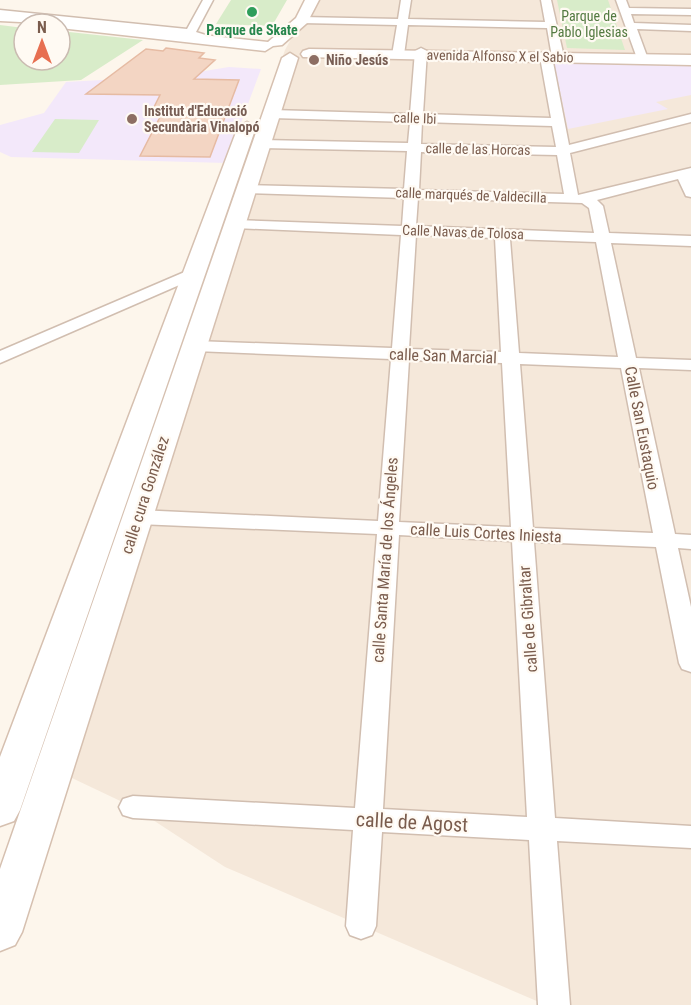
<svg xmlns="http://www.w3.org/2000/svg" width="691" height="1005" font-family="'Roboto Condensed',sans-serif">
	<style>
		.residential { fill: #f5e8da }
		.education { fill: #f3e8fa }
		.green { fill: #d8ecc9 }
		.building { fill: #f3d5c3; stroke: #e6bba3; stroke-width: 1.5 }
		.lines { fill: none; stroke-linecap: round; stroke-linejoin: round }
		.street-casing { stroke: #d1beb0; stroke-width: 3 }
		.secondary-casing { stroke: #d6c0b0; stroke-width: 3 }
		.street { fill: #fff; fill-rule: evenodd }
		.secondary { fill: #fff; fill-rule: evenodd }
		.leisure-dot { fill: #2e9e5b; stroke: #fffaf3; stroke-width: 2 }
		.education-dot { fill: #8d6e63; stroke: #fffaf3; stroke-width: 2 }
		.labels { text-anchor: middle; dominant-baseline: central; stroke-width: 4.5; stroke-linejoin: round; paint-order: stroke }
		.far-park-label { font-size: 14px; fill: #537a41; stroke: #fffaf3 }
		.far-leisure-label { font-size: 14px; font-weight: bold; fill: #27864d; stroke: #fffaf3 }
		.far-street-label { font-size: 14px; fill: #7a5c4d; stroke: #fffaf3 }
		.far-education-label { font-size: 14px; font-weight: bold; fill: #785e54; stroke: #fffaf3; text-anchor: start }
		.street-label { font-size: 16px; fill: #7a5c4d; stroke: #fffaf3 }
		.near-street-label { font-size: 20px; fill: #7a5c4d; stroke: #fffaf3 }
	</style>
	<rect width="100%" height="100%" fill="#fdf6ec"/>
	<path class="residential" d="M312 0H691V1005H546L225 867 133 807 34 760 285 50Z"/>
	<path class="education" d="M554 62 691 63V95L656 102 668 109 568 129Z
		M229 67 261 69 226 163 11 157 0 152V125L44 113 66 82 174 76Z"/>
	<path class="green" d="M231 0H287L272 26 216 24Z
		M557 0H608L625 50 567 48Z
		M0 25 24 28V60H60V31L143 40 81 80 0 85Z
		M55 119 99 120 79 153 32 152Z"/>
	<path class="building" d="M166 48 204 53 199 58 215 60 194 79 239 80 210 157 140 156 161 115H150L160 95 86 94 146 49 163 51Z"/>
	<g class="lines">
		<g class="street-casing">
			<path id="street" d="M203 0H213L196 32 215 38V42L189 36 0 16V10L187 29Z
				M401 0H411L408 19 545 22 541 0H551L564 57 558 60 552 57 547 28 408 25 404 55 398 58 392 55 397 25 302 23 297 20 302 17 398 19Z
				M616 0H626L629 8 691 9V15L631 14 634 23 691 25V31L637 29 648 59 638 61Z
				M421 48 427 51 423 114 551 118 540 57 546 54 552 57 569 145 691 114V122L570 153 578 195 691 168V197L686 196 678 179 597 200 603 206 609 233 691 236V246L611 243 636 358 691 360V370L639 368 675 534 691 535V549L678 548 691 607V672L682 669 679 663 656 547 534 542 555 818 691 826V848L557 841 570 1005H538L529 840 382 832 376 926 372 935 361 939 350 935 346 926 353 830 133 818 123 815 119 807 123 799 133 796 355 808 377 534 138 524 130 522 127 517 130 512 138 510 378 521 391 359 195 351 186 346 195 341 392 348 401 235 235 228 228 224 235 220 402 226 404 198 247 193 240 189 247 185 404 189 407 151 262 148 255 144 262 140 408 143 410 122 272 118 266 114 272 110 410 114 415 51ZM422 122 552 126 556 147 421 144ZM421 152 557 155 564 194 419 190ZM418 198 582 203 589 208 594 233 416 226ZM416 235 495 238 501 352 409 349ZM510 239 596 242 618 357 519 353ZM409 360 502 363 511 527 399 522ZM520 364 621 368 653 533 533 528ZM399 535 512 541 527 817 383 809Z
				M194 268 200 270 202 273 200 276 0 363V351Z"/>
		</g>
		<g class="secondary-casing">
			<path id="secondary" d="M305 0H319L307 23 282 45 273 46 265 51 60 28V24L0 21V13L268 42 296 18Z
				M309 49 691 55V65L303 57 301 54 303 51Z
				M290 53 298 58 22 932 15 945 0 951V869L282 58Z
				M247 122 256 127 20 810 14 821 0 826V757L238 127Z"/>
		</g>
		<use href="#street" class="street"/>
		<use href="#secondary" class="secondary"/>
	</g>
	<circle class="leisure-dot" cx="252" cy="12" r="6"/>
	<g class="education-dot">
		<circle cx="314" cy="60" r="6"/>
		<circle cx="132" cy="119" r="6"/>
	</g>
	<g class="labels">
		<g class="far-park-label">
			<text x="589" y="16">Parque de<tspan x="589" dy="16">Pablo Iglesias</tspan></text>
		</g>
		<g class="far-leisure-label">
			<text x="252" y="30">Parque de Skate</text>
		</g>
		<g class="far-street-label">
			<text transform="translate(500 56) rotate(1)">avenida Alfonso X el Sabio</text>
			<text transform="translate(415 118) rotate(2)">calle Ibi</text>
			<text transform="translate(478 149) rotate(1)">calle de las Horcas</text>
			<text transform="translate(471 195) rotate(2)">calle marqués de Valdecilla</text>
			<text transform="translate(463 232) rotate(2)">Calle Navas de Tolosa</text>
		</g>
		<g class="far-education-label">
			<text x="326" y="60">Niño Jesús</text>
			<text x="144" y="111">Institut d'Educació<tspan x="144" dy="16">Secundària Vinalopó</tspan></text>
		</g>
		<g class="street-label">
			<text transform="translate(443 356) rotate(2)">calle San Marcial</text>
			<text transform="translate(642 428) rotate(79)">Calle San Eustaquio</text>
			<text transform="translate(145 495) rotate(-72)">calle cura González</text>
			<text transform="translate(486 533) rotate(3)">calle Luis Cortes Iniesta</text>
			<text transform="translate(385 560) rotate(-86)">calle Santa María de los Ángeles</text>
			<text transform="translate(528 619) rotate(-94)">calle de Gibraltar</text>
		</g>
		<g class="near-street-label">
			<text transform="translate(412 822) rotate(3)">calle de Agost</text>
		</g>
	</g>
	<g transform="translate(42 42)"><circle r="28" fill="#fffaf3" stroke="#cabbb1" stroke-width="1.5"/>
	<path d="M0-4.5L10 22L0 15L-10 22Z" fill="#e76f51"/>
	<text y="-9" font-size="16" font-weight="bold" text-anchor="middle" fill="#7a5c4d">N</text>
	</g>
</svg>
